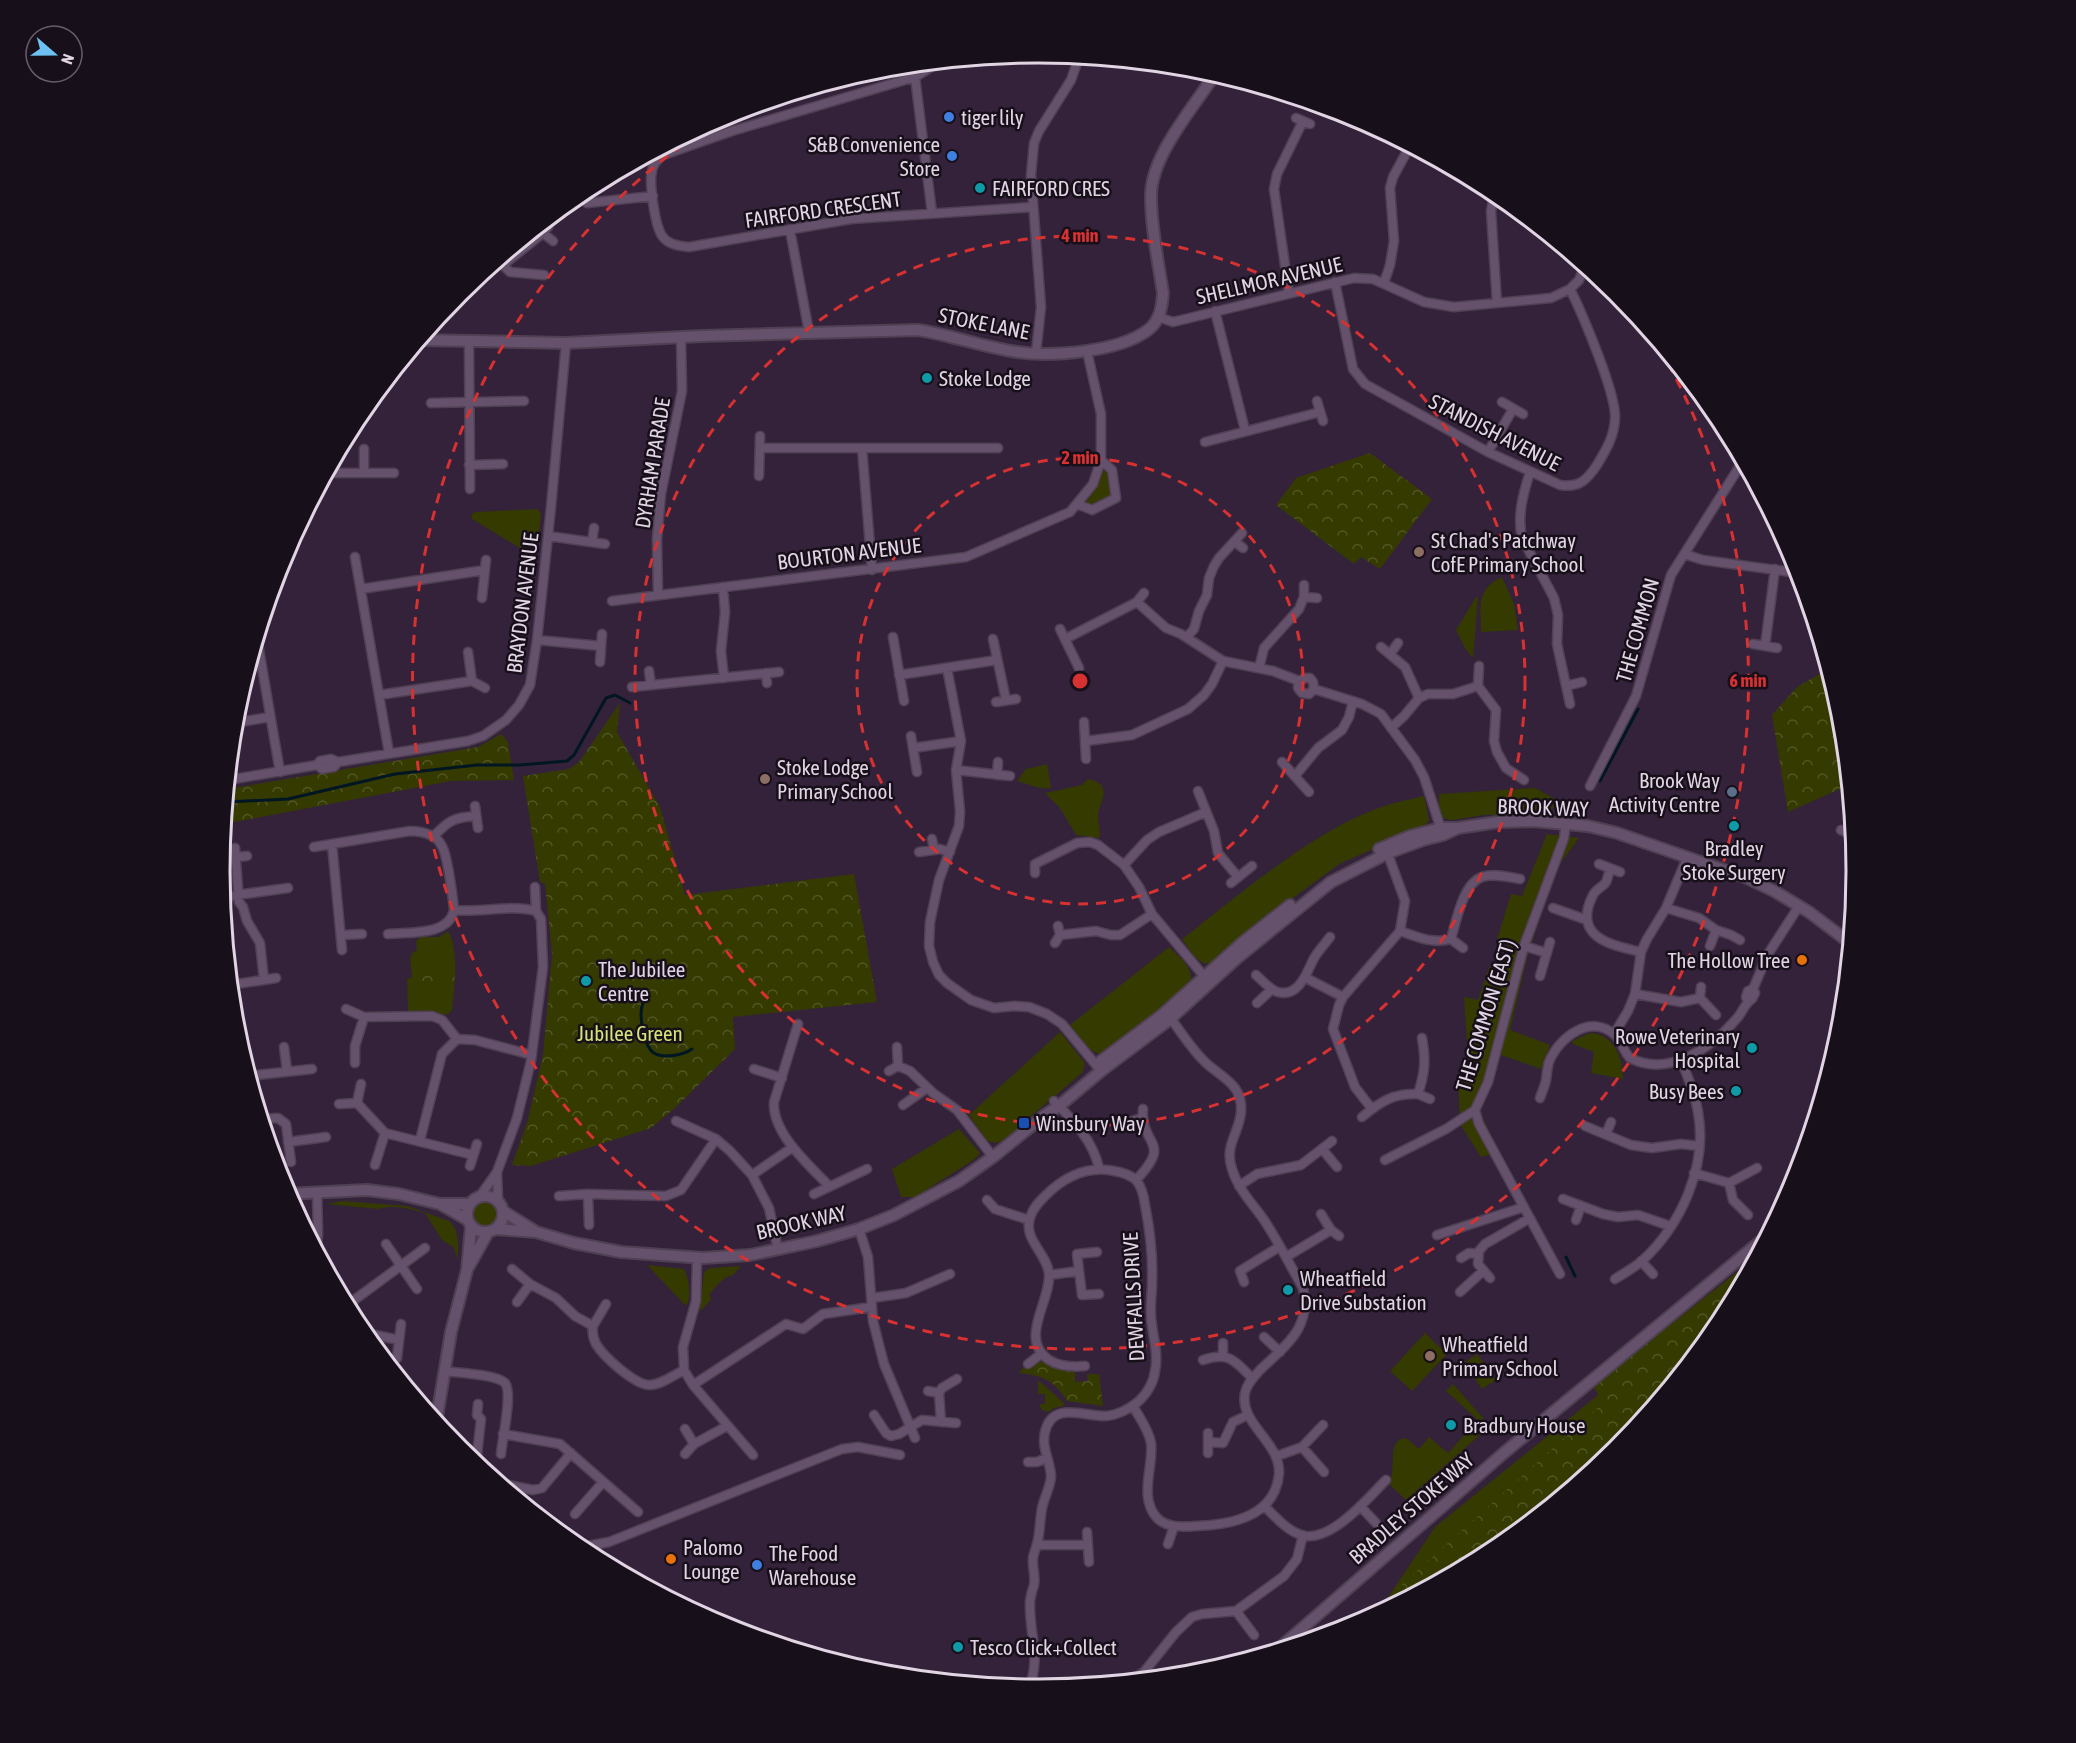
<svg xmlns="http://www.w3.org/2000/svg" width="2076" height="1743" font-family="'Asap Condensed',sans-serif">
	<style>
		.green { fill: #343a00 }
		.forest { fill: url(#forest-crowns) }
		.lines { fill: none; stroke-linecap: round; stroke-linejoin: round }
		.stream { stroke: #001623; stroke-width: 3 }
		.minor-casing { stroke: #4f4053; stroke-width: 11 }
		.tertiary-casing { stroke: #4f4053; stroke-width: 14 }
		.minor { stroke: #65516b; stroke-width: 8 }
		.tertiary { stroke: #65516b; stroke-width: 10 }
		.ring { fill: none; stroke: #d73131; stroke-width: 3; stroke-dasharray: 10 8 }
		.shop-dot { fill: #3f7fe0; stroke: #170f1a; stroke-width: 2 }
		.culture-dot { fill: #0f9aa8; stroke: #170f1a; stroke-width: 2 }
		.education-dot { fill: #8d6e63; stroke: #170f1a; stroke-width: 2 }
		.service-dot { fill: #5c6f8a; stroke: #170f1a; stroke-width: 2 }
		.food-dot { fill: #e8710a; stroke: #170f1a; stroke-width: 2 }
		.transit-dot { fill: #1a4fb4; stroke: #170f1a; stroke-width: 2 }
		.labels { text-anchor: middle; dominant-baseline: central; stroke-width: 5; stroke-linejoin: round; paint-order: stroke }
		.poi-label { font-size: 21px; fill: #e1d5e4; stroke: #170f1a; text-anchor: start }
		.street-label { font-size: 21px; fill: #e1d5e4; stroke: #170f1a }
		.park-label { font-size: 21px; fill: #d5e478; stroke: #170f1a }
		.rim { fill: none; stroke: #e1d5e4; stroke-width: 3 }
		.centre { fill: #d73131; stroke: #170f1a; stroke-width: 3 }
		.ring-label { font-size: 18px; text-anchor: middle; font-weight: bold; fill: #d73131; stroke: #170f1a; stroke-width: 5; stroke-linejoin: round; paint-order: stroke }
	</style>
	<defs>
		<pattern id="forest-crowns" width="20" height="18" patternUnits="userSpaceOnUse" patternTransform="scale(1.5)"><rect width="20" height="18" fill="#343a00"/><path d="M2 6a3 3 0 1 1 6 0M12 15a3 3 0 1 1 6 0" fill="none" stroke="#515625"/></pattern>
	</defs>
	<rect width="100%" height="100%" fill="#34223a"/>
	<path class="green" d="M1104 467 1109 471 1112 496 1088 507 1084 505 1098 484Z
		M537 509 541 513 538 545 525 551 472 519 471 516 473 513 477 512Z
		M1502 577 1514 604 1518 630 1481 632C1481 606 1475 590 1502 577Z
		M1476 597H1478L1473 658 1465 648 1456 630Z
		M1047 764 1051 788C1039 790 1029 784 1017 781L1026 769Z
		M1088 779C1115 785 1099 802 1098 815 1098 822 1100 829 1100 835L1099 838 1076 835 1060 808 1045 793 1082 785Z
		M1535 788 1557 800 1550 814 1484 815 1453 820 1445 819 1439 813V794Z
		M1424 796 1429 820 1424 827 1341 863 1286 903 1214 964C1197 966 1192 952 1182 939 1238 896 1309 834 1376 809 1391 803 1408 800 1424 796Z
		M1547 834 1579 838 1557 868 1528 954 1510 1030 1550 1045 1541 1069 1501 1055 1479 1109 1499 1153 1481 1157 1460 1124 1458 1080 1469 1073 1464 997 1478 1000 1489 967 1500 970 1508 943 1497 939 1511 894 1522 896Z
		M448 931C460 951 454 988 452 1011 442 1020 421 1014 408 1012L407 979 412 977 410 959 412 953 417 950 416 941 421 937H439Z
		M1169 947C1179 957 1195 968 1190 983L1104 1054C1088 1055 1079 1036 1070 1025Z
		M1060 1032 1085 1063 1082 1073 1002 1141 996 1143 987 1141 969 1115Z
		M1590 1033C1614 1034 1623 1057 1623 1079L1591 1073 1594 1052 1573 1044 1572 1041Z
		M959 1129 980 1153 975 1159 915 1197H901L892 1169Z
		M471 1214a14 14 0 1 1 28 0a14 14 0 1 1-28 0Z
		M342 1201 407 1206 449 1221C460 1231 458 1245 458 1259L453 1247 442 1240 425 1213C411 1209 393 1204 378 1209L326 1204Z
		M647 1265 684 1269C689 1278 691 1295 687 1305L684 1304Z
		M741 1266 733 1275C723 1277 715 1287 709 1295L711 1299 710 1301 699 1312 704 1272 710 1268Z
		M1746 1275 1719 1327 1617 1451 1493 1553 1377 1614 1435 1527Z
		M1425 1333 1447 1354 1412 1391 1390 1371Z
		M1477 1354 1496 1380 1482 1389 1464 1363Z
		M1038 1380 1064 1403 1063 1406 1054 1408 1049 1412 1042 1410 1039 1404H1045V1394H1038Z
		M1453 1384 1490 1426 1406 1500 1388 1483C1399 1469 1384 1440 1406 1438L1419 1449 1429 1437 1448 1453 1478 1420 1446 1391Z"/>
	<path class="forest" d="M1370 453 1432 499 1380 569 1361 557 1354 564 1276 505 1296 478Z
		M1828 669 1841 712 1849 785 1788 812 1772 715 1797 687Z
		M620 703 617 732 660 807 685 895 854 874 877 1002 733 1017 735 1049 676 1107 651 1128 531 1166 512 1165 527 1123 543 1055 552 954 545 884 540 882 523 776 569 769 579 762Z
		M501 734 508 742 514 780 451 781 224 824 227 789 478 747Z
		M415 967C425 975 437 975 449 976L452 972H455L454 985 445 982 433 985C426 982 420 982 413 979L411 969Z
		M1756 1257 1719 1327 1617 1451 1493 1553 1356 1626 1603 1403 1593 1386Z
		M1038 1360 1059 1370 1075 1372V1382L1088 1381 1087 1374H1099L1103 1406 1067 1401C1054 1380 1042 1375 1018 1373L1021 1371 1023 1367Z"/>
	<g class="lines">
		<path class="stream" d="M1600 781 1638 709
			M226 802 288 799 395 774 477 765H520L567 761 574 755 606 698 615 695 630 703
			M649 996C646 999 644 999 643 1003 638 1014 644 1047 654 1053 664 1059 683 1055 692 1049
			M1481 1003 1485 991
			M1566 1257 1575 1276
			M1676 1377 1684 1369
			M1601 1464 1612 1440 1631 1432 1650 1409"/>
		<g class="minor-casing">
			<path id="minor" d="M939 62 915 77 732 131 663 155C658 159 653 164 652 171 649 183 655 228 663 237 669 245 680 246 689 247L851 219 1033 207
				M1174 66 1212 78
				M915 77 932 213
				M1296 118 1310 124
				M1495 192 1491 211 1497 303
				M587 203 653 196
				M790 230 809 332
				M543 233 553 241
				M496 262 503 265 510 272 544 275
				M503 265 543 233 548 227 551 216
				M1335 282 1353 369 1365 384 1488 452 1560 485C1579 488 1587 480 1597 465 1606 450 1614 437 1615 419 1617 395 1582 313 1570 289
				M1384 283 1390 265 1394 241 1390 188 1393 177 1410 146
				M1289 293 1274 189 1277 174 1303 121
				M1215 311 1245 430
				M1158 317 1173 322 1354 278 1373 279 1424 302 1454 307 1551 298 1570 289 1579 280 1585 266
				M469 340 470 489
				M1036 353 1041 307 1031 175 1034 143 1039 131 1071 80 1079 57
				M1317 401 1323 421
				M1502 402 1523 414
				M431 403 524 401
				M1205 442 1320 412
				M760 448H998
				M862 448 872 570
				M364 449V473
				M1488 452 1513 409
				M469 465 503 464
				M1530 472C1523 494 1517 516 1522 538L1554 598 1558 615 1557 644 1570 704
				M327 473H394
				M759 476 760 436
				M1077 504 1092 510 1116 498 1112 470 1101 460
				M548 536 605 544
				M592 542 594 528
				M1235 542 1243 548
				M1684 554 1703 560 1799 573
				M355 557 389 753
				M723 587 725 612 721 651 724 678
				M361 589 485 570
				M658 595 657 539 661 494 682 391 681 337
				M1304 597V585
				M482 598 486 560
				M612 601 966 557 1070 512 1093 484 1101 460V414L1087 351
				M1137 602 1166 628 1181 634 1223 661 1273 671 1299 681
				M1060 629 1079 668
				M893 637 904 701
				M1187 637 1194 629 1199 611 1207 595 1209 578 1214 566 1219 558 1242 533
				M257 638 280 772
				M993 639 1006 700
				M1065 639 1137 602 1144 593
				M537 640 601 646
				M1753 644 1777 648
				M1765 646 1775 569
				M1381 647 1405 667 1419 698
				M468 652 472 681 485 688
				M1391 653 1398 643
				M600 662 602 634
				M1479 666 1478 686 1496 710 1494 741 1497 752 1506 768 1524 780
				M947 668 961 741 956 770 960 811 959 826 939 880 930 922 929 946 933 962 939 975 947 983 971 1000 994 1008 1014 1006 1029 1007 1047 1014 1062 1024 1101 1071
				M1259 668 1264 648 1299 609 1304 597 1317 598
				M649 671 651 685
				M766 673 767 683
				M899 675 997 660
				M1566 686 1582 682
				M632 687 779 672
				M1314 689 1313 682 1310 678H1305L1299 681 1298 688 1302 693 1309 694 1314 689 1362 704 1381 714 1415 760 1424 777 1442 832
				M379 695 472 681
				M996 702 1016 699
				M1084 722 1086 759
				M234 723 270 717
				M1391 728 1404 716 1419 698 1428 694H1453L1478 686
				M911 736 917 772
				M1086 741 1132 735 1188 709 1204 695 1212 684 1223 661
				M913 748 961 741
				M1282 762 1309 792
				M317 765 320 761 331 759 338 762
				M956 770 1010 776
				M997 775 998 762
				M1295 776 1318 748 1342 730 1349 717 1353 701
				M228 780 317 765 322 769 334 767 338 762 468 741 483 736 506 720 519 705 530 685 537 640 551 507 566 343
				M1590 786 1636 696 1671 575 1743 461
				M1198 791 1214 831 1218 853 1238 877
				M475 806 478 828
				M1841 830 1849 833 1850 842 1855 852
				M433 837C448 821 454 817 476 816
				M932 839 934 849
				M332 844 342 950
				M314 847 410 831C442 832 444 846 449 873 451 885 453 898 454 910 481 913 510 904 536 911
				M235 848 239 902 243 907 247 921 260 943 264 980
				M1386 849 1405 901 1400 931 1343 997 1339 1005 1333 1029 1355 1087 1372 1109C1387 1098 1399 1093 1418 1094 1425 1072 1426 1061 1422 1038
				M919 852 940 849 950 852
				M236 857 247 856
				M1599 864 1620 872
				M1124 865 1147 840 1159 832 1206 812
				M1610 868C1609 872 1608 878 1606 882 1603 887 1596 889 1593 895 1572 937 1610 945 1641 952
				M1035 873V864L1077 843 1090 842 1098 845 1124 865 1139 887 1152 914 1208 981
				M1231 883 1252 866
				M222 897 288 888
				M1553 908 1587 920
				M1666 908 1699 918 1716 930 1731 935 1740 940
				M1400 931C1418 937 1432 944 1451 939 1456 922 1463 883 1482 877 1493 873 1509 877 1520 879
				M388 934C409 932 449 936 454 910
				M342 935 362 934
				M1060 935 1096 931 1111 935H1120L1152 914
				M1844 938 1851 929
				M1451 939 1463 948
				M1055 943 1060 935 1058 926
				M1524 946 1547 953
				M1710 946 1716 930
				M1256 975C1263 981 1270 990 1278 992 1298 998 1307 973 1313 960 1317 952 1325 944 1330 937
				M1540 976 1550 942
				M1306 978 1343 997
				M230 985 276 978
				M1635 994 1681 1002 1700 998 1716 1015
				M1700 998 1701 987
				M1748 1001 1746 997 1748 991 1753 989 1768 954 1799 906
				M1257 1003 1272 989
				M346 1009 364 1017 432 1016 442 1020 457 1039 442 1054 420 1140
				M798 1024 774 1102C772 1133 809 1165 829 1186
				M1614 1034 1628 1011 1635 994 1641 952 1647 939 1666 908 1687 858
				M457 1039 475 1040 532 1055
				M284 1047 287 1071
				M897 1047 898 1066 910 1071 933 1093 957 1110 993 1157
				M355 1063V1046L364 1017
				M754 1069 782 1078
				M889 1071 898 1066
				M248 1076 312 1069
				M1418 1094 1430 1099
				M1540 1098C1542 1092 1545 1086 1546 1080 1547 1074 1547 1068 1549 1062 1559 1037 1591 1013 1615 1035 1622 1041 1623 1051 1630 1058 1669 1078 1713 1047 1738 1017 1743 1011 1745 1003 1752 999L1755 993 1753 989
				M1054 1101C1074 1121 1093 1141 1099 1168
				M357 1103 361 1084
				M339 1104 357 1103 385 1133 375 1165
				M903 1105 927 1088
				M1362 1117 1372 1109
				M261 1119 278 1118 286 1124 291 1162
				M676 1121 716 1139 730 1151 752 1175 769 1208 778 1250
				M1129 1122 1142 1118
				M1585 1126 1631 1145 1652 1148 1681 1144 1699 1146
				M385 1133 473 1155
				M1606 1134 1611 1122
				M288 1142 326 1137
				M1323 1150 1337 1167
				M1385 1160 1446 1129 1475 1110
				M470 1166 477 1144
				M497 1172 498 1201
				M1694 1173 1729 1183 1757 1168
				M752 1175 793 1147
				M1136 1180C1174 1140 1140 1147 1143 1109
				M1729 1183 1733 1200 1748 1215
				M1239 1186 1257 1174 1301 1165 1332 1141
				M588 1194 589 1225
				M814 1194 867 1169
				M480 1196 497 1172 517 1118 531 1061 543 967 541 919 536 911 535 887
				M559 1196 588 1194 666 1196 681 1190 716 1139
				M1563 1199 1603 1214 1618 1217 1638 1215 1670 1226
				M987 1200 995 1209 1029 1220
				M1321 1214 1331 1230 1339 1236
				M1576 1220 1581 1206
				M859 1229 868 1257 873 1321 884 1364 915 1438
				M1437 1235 1524 1207
				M386 1244 417 1289
				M316 1249 318 1234 317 1192
				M1097 1252 1077 1254 1082 1295 1099 1294
				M1286 1257 1331 1230
				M697 1258 696 1301 683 1347 684 1370 693 1385 753 1455
				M1461 1258 1469 1253 1478 1254
				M1641 1261 1653 1274
				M512 1269 530 1284 556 1298 575 1316 593 1326C592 1332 593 1338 596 1344 604 1357 634 1384 649 1385 661 1385 674 1375 684 1370
				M1560 1274 1479 1124 1475 1110 1488 1082 1524 946 1564 838 1566 823
				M1049 1275 1079 1271
				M1490 1278 1478 1264 1479 1251 1485 1244 1530 1218
				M1615 1279C1624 1273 1634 1268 1642 1261 1681 1225 1708 1166 1698 1112 1695 1094 1688 1077 1681 1060
				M1244 1282 1240 1271 1279 1247
				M1460 1292 1483 1271
				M872 1298 906 1293 950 1274
				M517 1302 530 1284
				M346 1306 425 1248
				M593 1326 606 1304
				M359 1329 365 1333 399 1340
				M1264 1337 1280 1352
				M1223 1356V1343
				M397 1358 401 1324
				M1203 1360C1229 1351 1235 1361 1252 1378
				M1028 1364 1041 1354
				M444 1371C457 1373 496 1374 505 1383 513 1393 502 1440 501 1454
				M693 1385 786 1324 803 1329 823 1314 871 1307
				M928 1391 939 1393 942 1388 957 1379
				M939 1393 941 1422
				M1133 1406C1139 1417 1149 1430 1151 1443 1154 1466 1138 1497 1157 1518 1167 1528 1183 1527 1196 1526 1230 1525 1275 1517 1279 1474 1281 1442 1239 1424 1245 1393 1247 1383 1254 1377 1260 1370 1286 1345 1312 1328 1303 1288 1290 1265 1278 1241 1264 1220 1252 1203 1238 1189 1232 1169 1224 1145 1239 1134 1241 1112 1243 1084 1222 1078 1205 1062 1192 1050 1182 1033 1171 1019
				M874 1415 886 1433 891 1436 899 1434 922 1420 956 1423
				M685 1429 694 1444
				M503 1434 560 1444 638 1512
				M1208 1442 1223 1443 1233 1422 1248 1415
				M1302 1447 1324 1472
				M1208 1453V1433
				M685 1454 694 1444 727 1426
				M1277 1456 1302 1447 1323 1425
				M1028 1462H1037L1046 1458
				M476 1464 481 1419 477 1415 478 1404
				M499 1483 533 1490 542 1488 571 1453
				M1264 1506C1275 1516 1286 1530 1301 1535 1330 1544 1367 1499 1386 1480
				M1360 1506 1376 1523
				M575 1514 603 1482
				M1087 1532 1089 1562
				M1168 1544 1174 1526
				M1038 1545H1088
				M577 1548 609 1542 842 1449 858 1447 900 1455
				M1236 1611 1254 1635
				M1130 1681 1144 1672 1176 1632 1192 1617 1202 1614 1236 1611 1284 1576 1297 1559 1303 1535
				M1028 1690C1042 1658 1029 1635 1030 1603 1030 1597 1032 1591 1034 1585 1036 1577 1032 1567 1033 1558 1034 1552 1037 1546 1038 1540 1040 1530 1040 1519 1042 1508 1044 1498 1050 1488 1051 1477 1051 1462 1041 1448 1045 1432 1052 1401 1083 1416 1104 1416 1116 1416 1132 1408 1141 1399 1148 1392 1154 1381 1155 1371 1159 1353 1152 1334 1151 1316 1150 1305 1152 1294 1152 1284 1153 1258 1150 1230 1145 1205 1144 1197 1141 1186 1136 1180 1130 1175 1121 1172 1114 1171 1086 1165 1064 1177 1045 1196 1039 1202 1034 1207 1031 1215 1021 1239 1047 1252 1049 1274 1051 1301 1018 1339 1049 1360 1060 1367 1073 1367 1085 1366"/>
		</g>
		<g class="tertiary-casing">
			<path id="tertiary" d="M420 340 566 343 702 336 918 330C951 335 983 347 1017 352 1052 357 1119 352 1148 330 1160 321 1162 307 1163 293 1158 261 1151 228 1151 196 1151 155 1194 107 1215 74
				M1379 849 1410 836 1441 828H1458L1498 822 1533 821 1588 826 1617 833 1747 878 1774 891 1809 912 1850 943
				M1101 1061 1162 1015 1242 943 1290 905
				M286 1194 367 1190 399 1194 440 1204H470
				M467 1214a18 18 0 1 1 36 0a18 18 0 1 1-36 0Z
				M440 1204 468 1220
				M503 1211 533 1230
				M496 1229 536 1232 574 1243 621 1252 703 1258 750 1255 817 1241 859 1229 894 1215 959 1181 993 1157 1045 1115 1059 1106 1101 1071 1169 1020 1237 958 1331 882 1388 853 1423 840 1443 835 1458 828
				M469 1266 488 1232
				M436 1423 451 1332 467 1270 471 1227
				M1276 1651 1505 1452 1767 1236"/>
		</g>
		<use href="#minor" class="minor"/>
		<use href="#tertiary" class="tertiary"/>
	</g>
	<g class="ring">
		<circle cx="1080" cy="681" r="223"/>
		<circle cx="1080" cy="681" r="445"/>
		<path d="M1650 332A668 668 0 1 1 726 115"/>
	</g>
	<g class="shop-dot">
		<circle cx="949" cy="117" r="6"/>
		<circle cx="952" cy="156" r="6"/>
		<circle cx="757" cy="1565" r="6"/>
	</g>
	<g class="culture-dot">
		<circle cx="980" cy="188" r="6"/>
		<circle cx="927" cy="378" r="6"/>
		<circle cx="1734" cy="826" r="6"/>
		<circle cx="586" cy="981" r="6"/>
		<circle cx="1752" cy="1048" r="6"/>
		<circle cx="1736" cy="1091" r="6"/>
		<circle cx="1288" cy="1290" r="6"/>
		<circle cx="1451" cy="1425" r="6"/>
		<circle cx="958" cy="1647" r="6"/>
	</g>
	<g class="education-dot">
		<circle cx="1419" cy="552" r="6"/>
		<circle cx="765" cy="779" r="6"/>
		<circle cx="1430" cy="1356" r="6"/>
	</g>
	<circle class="service-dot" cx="1732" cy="792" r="6"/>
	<g class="food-dot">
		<circle cx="1802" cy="960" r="6"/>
		<circle cx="671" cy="1559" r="6"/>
	</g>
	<rect class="transit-dot" x="1018" y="1117" width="12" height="12" rx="3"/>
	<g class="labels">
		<g class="poi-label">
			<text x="961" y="117">tiger lily</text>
			<text x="940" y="144" text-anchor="end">S&amp;B Convenience<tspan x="940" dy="24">Store</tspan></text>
			<text x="992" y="188">FAIRFORD CRES</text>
			<text x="939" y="378">Stoke Lodge</text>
			<text x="1431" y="540">St Chad's Patchway<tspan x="1431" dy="24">CofE Primary School</tspan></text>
			<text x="777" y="767">Stoke Lodge<tspan x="777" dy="24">Primary School</tspan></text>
			<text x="1720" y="780" text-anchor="end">Brook Way<tspan x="1720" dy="24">Activity Centre</tspan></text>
			<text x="1734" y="848" text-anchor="middle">Bradley<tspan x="1734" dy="24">Stoke Surgery</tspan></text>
			<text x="1790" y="960" text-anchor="end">The Hollow Tree</text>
			<text x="598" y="969">The Jubilee<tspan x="598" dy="24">Centre</tspan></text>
			<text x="1740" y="1036" text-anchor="end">Rowe Veterinary<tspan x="1740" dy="24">Hospital</tspan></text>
			<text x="1724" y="1091" text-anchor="end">Busy Bees</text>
			<text x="1036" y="1123">Winsbury Way</text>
			<text x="1300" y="1278">Wheatfield<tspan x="1300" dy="24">Drive Substation</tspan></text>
			<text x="1442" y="1344">Wheatfield<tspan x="1442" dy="24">Primary School</tspan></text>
			<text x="1463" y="1425">Bradbury House</text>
			<text x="683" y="1547">Palomo<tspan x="683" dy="24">Lounge</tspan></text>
			<text x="769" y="1553">The Food<tspan x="769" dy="24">Warehouse</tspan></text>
			<text x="970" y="1647">Tesco Click+Collect</text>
		</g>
		<g class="street-label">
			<text transform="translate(823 209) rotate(-8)">FAIRFORD CRESCENT</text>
			<text transform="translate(1269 280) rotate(-13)">SHELLMOR AVENUE</text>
			<text transform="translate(984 323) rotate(11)">STOKE LANE</text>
			<text transform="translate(1495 432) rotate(27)">STANDISH AVENUE</text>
			<text transform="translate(652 463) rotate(-81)">DYRHAM PARADE</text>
			<text transform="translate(849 553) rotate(-7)">BOURTON AVENUE</text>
			<text transform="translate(522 603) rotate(-83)">BRAYDON AVENUE</text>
			<text transform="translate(1637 630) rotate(-74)">THE COMMON</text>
			<text transform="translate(1543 807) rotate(2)">BROOK WAY</text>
			<text transform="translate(1485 1015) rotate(-73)">THE COMMON (EAST)</text>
			<text transform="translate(801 1222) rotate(-13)">BROOK WAY</text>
			<text transform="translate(1133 1297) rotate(-93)">DEWFALLS DRIVE</text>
			<text transform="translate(1411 1508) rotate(-41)">BRADLEY STOKE WAY</text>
		</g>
		<g class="park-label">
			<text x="630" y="1033">Jubilee Green</text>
		</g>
	</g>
	<path d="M0 0H2076V1743H0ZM230 871a808 808 0 1 1 1616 0a808 808 0 1 1-1616 0Z" fill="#170f1a" fill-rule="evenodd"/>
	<path class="rim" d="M230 871a808 808 0 1 1 1616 0a808 808 0 1 1-1616 0Z"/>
	<circle cx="1080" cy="681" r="9" class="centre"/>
	<g class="ring-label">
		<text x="1080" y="242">4 min</text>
		<text x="1080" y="464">2 min</text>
		<text x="1748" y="687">6 min</text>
	</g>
	<g transform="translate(54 54) rotate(110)"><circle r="28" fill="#170f1a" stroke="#685e6b" stroke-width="1.5"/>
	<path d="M0-4.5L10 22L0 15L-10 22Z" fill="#6dc2f3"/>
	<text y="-9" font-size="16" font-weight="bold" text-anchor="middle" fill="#e1d5e4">N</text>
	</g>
</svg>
